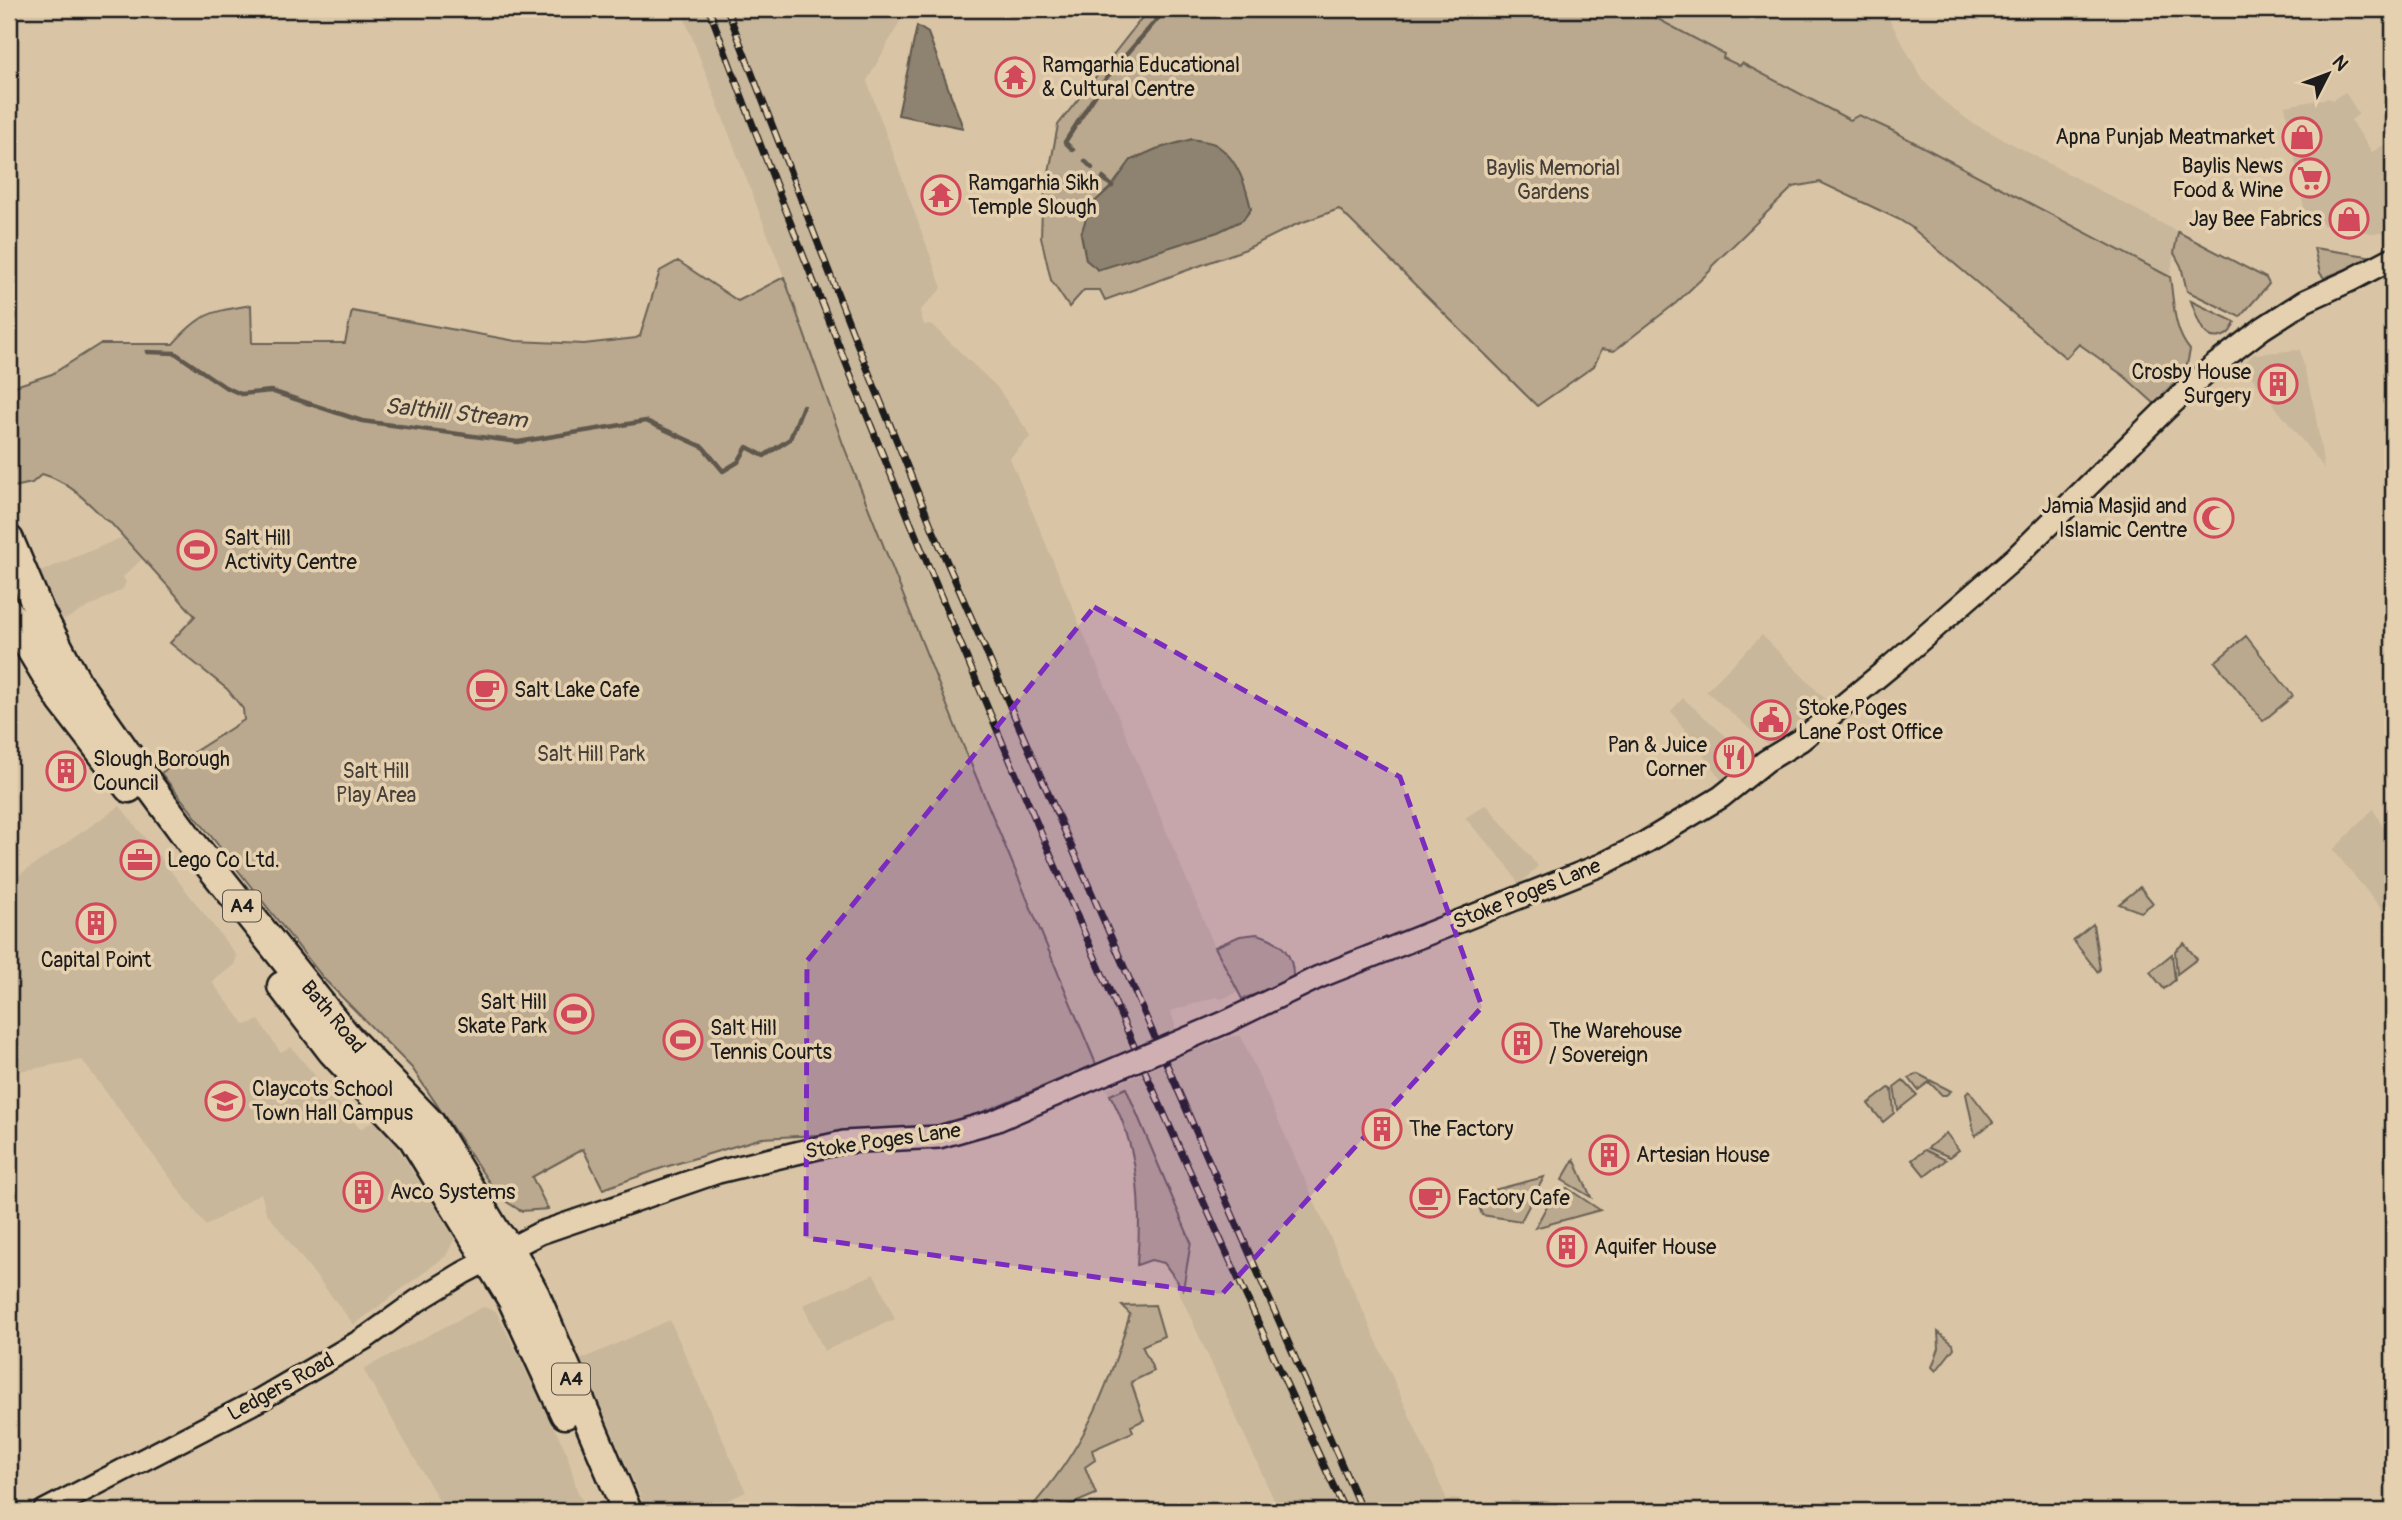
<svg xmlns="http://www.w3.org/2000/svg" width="2402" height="1520" font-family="Pangolin,sans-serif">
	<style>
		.built { fill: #c9b79b }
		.green { fill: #baa98f; stroke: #6b6256; stroke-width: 2 }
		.water { fill: #8e8270; stroke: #60594e; stroke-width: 2 }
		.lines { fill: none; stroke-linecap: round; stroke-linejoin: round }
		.stream { stroke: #60594e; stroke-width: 4.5 }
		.minor-casing { stroke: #1c1c1c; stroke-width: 26 }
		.major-casing { stroke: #1c1c1c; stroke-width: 33 }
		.minor { stroke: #e5d0af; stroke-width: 21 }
		.major { stroke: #e5d0af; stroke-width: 28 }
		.rail-casing { stroke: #1c1c1c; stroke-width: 7 }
		.rail { stroke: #e5d0af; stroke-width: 4.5; stroke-dasharray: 13; stroke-linecap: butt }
		.minor-bridge-casing { stroke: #1c1c1c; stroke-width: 26; stroke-linecap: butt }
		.minor-bridge { stroke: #e5d0af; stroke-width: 21 }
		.marked { fill: #7b2cbf; fill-opacity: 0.2; stroke: #7b2cbf; stroke-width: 5; stroke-dasharray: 14 9; stroke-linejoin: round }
		.labels { text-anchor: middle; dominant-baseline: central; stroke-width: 7; stroke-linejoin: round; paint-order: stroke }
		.shield { fill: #e5d0af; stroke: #585248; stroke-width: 2 }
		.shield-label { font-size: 19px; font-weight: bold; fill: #1c1c1c }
		.poi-label { font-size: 21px; fill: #1c1c1c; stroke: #e5d0af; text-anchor: start }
		.park-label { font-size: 21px; fill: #443f39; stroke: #e5d0af }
		.street-label { font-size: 21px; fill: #1c1c1c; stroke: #e5d0af }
		.water-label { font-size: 23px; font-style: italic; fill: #444039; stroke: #e5d0af }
	</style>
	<rect width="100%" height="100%" fill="#d9c5a6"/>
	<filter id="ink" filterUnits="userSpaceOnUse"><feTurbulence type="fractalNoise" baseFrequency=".0143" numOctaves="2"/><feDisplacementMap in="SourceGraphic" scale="14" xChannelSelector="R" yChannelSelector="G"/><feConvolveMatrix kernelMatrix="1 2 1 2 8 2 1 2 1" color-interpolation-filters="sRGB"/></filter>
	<g filter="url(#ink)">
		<path class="built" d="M681 9H907L867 81 942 288 920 311 924 325 931 324 997 387 1031 436 1010 458 1214 945 1239 992 1221 999 1216 997 1171 1011 1177 1033 1097 1069 958 733 843 444 784 277Z
			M1639 9H1879L1889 19 1923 80 1942 100 1971 122 2178 232 2170 277 1891 130 1851 121 1743 63 1741 67 1722 58 1724 54Z
			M2345 92 2359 114 2351 120 2372 152 2385 144 2393 157V233H2372L2324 225 2304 209 2285 106 2329 98 2332 100Z
			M2300 350 2315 411 2324 468 2242 365 2254 354Z
			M123 537 143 558 123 577 126 582 123 589 66 619 57 617 35 574Z
			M1762 635 1831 705 1781 744H1767L1706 691Z
			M1683 698 1738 747 1741 753V762L1736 772 1722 781 1671 711Z
			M1486 804 1538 866 1519 885 1507 865 1465 818Z
			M120 806 237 956 234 965 212 982 245 1025 259 1020 280 1052 291 1047 360 1129 379 1118 455 1238 446 1256 354 1325 266 1212 261 1193 206 1226 82 1060 9 1073V882Z
			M2373 809 2393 845V905L2384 912 2333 850Z
			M1233 1036H1241L1447 1500 1460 1498 1458 1502 1464 1511H1279L1139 1205 1134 1161 1127 1132 1121 1116 1106 1089 1185 1054Z
			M874 1274 895 1319 824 1351 803 1305Z
			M483 1307 496 1311 567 1453 577 1490 588 1511H445L363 1369Z
			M670 1320 746 1492 704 1511H647L580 1360Z"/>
		<path class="green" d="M1149 9H1639L1724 54 1723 58 1740 66 1742 63 1850 120 1859 115 1891 130 2170 277C2174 302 2173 330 2190 350L2186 370 2155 404 2124 376 2079 344 2066 358 1911 227 1898 219 1820 182 1793 187 1712 266 1710 271 1676 303 1614 351 1602 349 1594 366 1537 406 1339 209 1295 225 1246 249 1105 300 1100 290H1084L1069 307 1051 280 1041 237 1042 209 1058 125Z
			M2178 232 2266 278 2269 284 2240 317 2187 291 2181 266 2174 253Z
			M2314 248 2368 256 2366 261 2324 278 2320 273Z
			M678 261 738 301 784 277 843 444 958 733 1096 1064 945 1128 762 1138 662 1168 603 1189 583 1149 532 1177 548 1209 521 1211 499 1197 412 1068 325 980 161 773 244 720 243 709 227 689 170 643 195 616 109 521 106 520C85 500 70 482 42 474L32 483 9 488V388L52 374 100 344H173C201 312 211 312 251 305L252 343H345L352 311 516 341 584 344 636 338 640 336 660 271Z
			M2191 301 2235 322C2232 330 2229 335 2220 337 2202 342 2196 313 2191 301Z
			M2246 636 2293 696 2263 721 2215 662Z
			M2140 887 2153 903 2141 912 2119 904Z
			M2093 924 2100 969 2098 972 2073 940Z
			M1257 934C1280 940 1294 954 1293 978L1285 984 1242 999 1215 947 1240 936Z
			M2184 943 2197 959 2177 974 2175 951Z
			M2172 954 2175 980 2164 989 2150 972Z
			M1918 1074 1951 1091 1946 1095H1942L1929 1082 1918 1090 1909 1078Z
			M1903 1080 1917 1095 1898 1110 1894 1087Z
			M1126 1088 1191 1242 1183 1289 1164 1263 1151 1260 1137 1265C1142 1207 1139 1147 1110 1095Z
			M1889 1088 1892 1090 1894 1113 1883 1122 1868 1104Z
			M1969 1091 1993 1122 1975 1136 1966 1094Z
			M1946 1133 1959 1150 1950 1157 1928 1148Z
			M1925 1150 1946 1160 1925 1176 1912 1160Z
			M1574 1159 1591 1197 1562 1180Z
			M1544 1177 1521 1221 1482 1215 1475 1195Z
			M1567 1188 1600 1210 1535 1228 1555 1191Z
			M1155 1305 1164 1336 1142 1346 1154 1371 1131 1382 1144 1420 1131 1426 1133 1432 1092 1450 1095 1460 1085 1467 1096 1494 1056 1511H1028C1083 1450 1107 1392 1130 1314L1122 1306Z
			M1938 1332 1953 1344 1954 1348 1936 1371 1932 1367 1939 1348Z"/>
		<path class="water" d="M917 26 928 33 963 128 898 115Z
			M1192 139C1200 141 1212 141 1218 146 1238 160 1246 186 1251 209L1243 220 1218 232 1098 270 1086 260 1081 234 1090 206 1112 186 1131 160 1156 149Z"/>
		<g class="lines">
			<path class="stream" d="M1073 150 1065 142 1107 77 1166 9
				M1085 161 1092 168
				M1103 178 1112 186
				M147 352 175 353 225 387 241 394 271 391 362 421 518 442 646 421 703 447 723 471 738 462 747 447 764 456 790 439 803 406"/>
			<g class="minor-casing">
				<path id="minor" d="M1226 1022 1319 977 1601 865 1646 842 1721 797 1766 761 1801 740 1892 665 2016 557 2164 411 2212 367 2263 328 2305 301 2351 280 2393 258
					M44 1511 261 1399 367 1337 417 1301 463 1273 540 1233 718 1172 792 1154 844 1142 939 1137 995 1121 1080 1084"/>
			</g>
			<g class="major-casing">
				<path id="major" d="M9 540 39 611 77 683 149 785 191 842 347 1037 430 1123 496 1232 510 1249 535 1295 627 1511
					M9 613 62 701 129 788
					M282 986 332 1051 413 1138 512 1299 565 1414"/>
			</g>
			<use href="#minor" class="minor"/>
			<use href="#major" class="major"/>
			<g class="rail-casing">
				<path id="rail" d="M709 9C899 518 1116 1018 1345 1511
					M727 9 856 341 933 530 1362 1511"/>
			</g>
			<use href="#rail" class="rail"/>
			<g class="minor-bridge-casing">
				<path id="minor-bridge" d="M1080 1084 1226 1022"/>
			</g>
			<use href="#minor-bridge" class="minor-bridge"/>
		</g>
	</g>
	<path class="marked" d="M1094 607 1400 777 1482 1007 1222 1294 806 1238 807 961Z"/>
	<defs>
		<g id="temple-ring" transform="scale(2.0125)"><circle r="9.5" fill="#e5d0af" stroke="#d1495b" stroke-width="1.5"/><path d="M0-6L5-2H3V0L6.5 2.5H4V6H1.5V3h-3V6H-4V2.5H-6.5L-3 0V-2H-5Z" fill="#d1495b"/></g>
		<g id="shop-ring" transform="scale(2.0125)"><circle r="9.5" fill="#e5d0af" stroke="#d1495b" stroke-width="1.5"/><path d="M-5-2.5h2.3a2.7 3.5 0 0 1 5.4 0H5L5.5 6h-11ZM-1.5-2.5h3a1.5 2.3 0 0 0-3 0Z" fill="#d1495b"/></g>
		<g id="supermarket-ring" transform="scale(2.0125)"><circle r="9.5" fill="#e5d0af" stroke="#d1495b" stroke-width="1.5"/><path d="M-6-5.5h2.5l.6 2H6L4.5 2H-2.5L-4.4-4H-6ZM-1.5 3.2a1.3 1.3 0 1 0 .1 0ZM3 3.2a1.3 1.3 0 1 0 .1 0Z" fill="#d1495b"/></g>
		<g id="building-ring" transform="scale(2.0125)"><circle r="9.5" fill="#e5d0af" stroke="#d1495b" stroke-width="1.5"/><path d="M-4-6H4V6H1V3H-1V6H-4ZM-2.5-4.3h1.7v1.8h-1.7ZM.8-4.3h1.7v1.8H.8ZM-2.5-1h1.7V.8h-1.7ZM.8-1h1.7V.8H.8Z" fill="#d1495b"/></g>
		<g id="mosque-ring" transform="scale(2.0125)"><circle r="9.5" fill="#e5d0af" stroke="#d1495b" stroke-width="1.5"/><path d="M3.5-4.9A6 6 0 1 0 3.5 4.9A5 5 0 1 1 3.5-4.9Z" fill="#d1495b"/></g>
		<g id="stadium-ring" transform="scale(2.0125)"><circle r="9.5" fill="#e5d0af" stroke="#d1495b" stroke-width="1.5"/><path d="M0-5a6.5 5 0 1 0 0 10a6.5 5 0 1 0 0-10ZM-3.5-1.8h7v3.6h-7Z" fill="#d1495b"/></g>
		<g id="cafe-ring" transform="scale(2.0125)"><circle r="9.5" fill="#e5d0af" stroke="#d1495b" stroke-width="1.5"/><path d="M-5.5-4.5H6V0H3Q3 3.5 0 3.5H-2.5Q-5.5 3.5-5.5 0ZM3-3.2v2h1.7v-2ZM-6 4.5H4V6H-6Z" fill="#d1495b"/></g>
		<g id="civic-ring" transform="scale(2.0125)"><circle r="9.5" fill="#e5d0af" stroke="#d1495b" stroke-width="1.5"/><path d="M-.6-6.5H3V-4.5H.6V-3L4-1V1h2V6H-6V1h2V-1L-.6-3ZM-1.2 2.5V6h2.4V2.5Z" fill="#d1495b"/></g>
		<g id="restaurant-ring" transform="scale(2.0125)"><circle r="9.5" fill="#e5d0af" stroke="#d1495b" stroke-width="1.5"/><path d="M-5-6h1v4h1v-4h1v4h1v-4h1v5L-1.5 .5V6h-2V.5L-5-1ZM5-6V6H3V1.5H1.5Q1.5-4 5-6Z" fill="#d1495b"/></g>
		<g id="office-ring" transform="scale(2.0125)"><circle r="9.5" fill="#e5d0af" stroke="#d1495b" stroke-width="1.5"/><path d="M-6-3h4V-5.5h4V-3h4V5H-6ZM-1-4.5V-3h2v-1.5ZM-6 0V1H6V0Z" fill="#d1495b"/></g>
		<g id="school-ring" transform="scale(2.0125)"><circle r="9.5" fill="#e5d0af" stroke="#d1495b" stroke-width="1.5"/><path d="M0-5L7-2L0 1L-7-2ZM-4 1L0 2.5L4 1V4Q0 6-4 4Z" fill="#d1495b"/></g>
	</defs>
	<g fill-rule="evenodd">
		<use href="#temple-ring" x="1015" y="77"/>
		<use href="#shop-ring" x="2302" y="137"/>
		<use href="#supermarket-ring" x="2310" y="178"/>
		<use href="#temple-ring" x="941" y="195"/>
		<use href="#shop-ring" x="2349" y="219"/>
		<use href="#building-ring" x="2278" y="384"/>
		<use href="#mosque-ring" x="2214" y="518"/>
		<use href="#stadium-ring" x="197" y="550"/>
		<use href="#cafe-ring" x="487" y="690"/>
		<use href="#civic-ring" x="1771" y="720"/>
		<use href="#restaurant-ring" x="1734" y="757"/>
		<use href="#building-ring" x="66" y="771"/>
		<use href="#office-ring" x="140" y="860"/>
		<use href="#building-ring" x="96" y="923"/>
		<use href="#stadium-ring" x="574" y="1014"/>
		<use href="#stadium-ring" x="683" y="1040"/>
		<use href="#building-ring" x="1522" y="1043"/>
		<use href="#school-ring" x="225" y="1101"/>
		<use href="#building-ring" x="1382" y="1129"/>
		<use href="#building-ring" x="1609" y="1155"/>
		<use href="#building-ring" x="363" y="1192"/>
		<use href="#cafe-ring" x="1430" y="1198"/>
		<use href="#building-ring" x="1567" y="1247"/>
	</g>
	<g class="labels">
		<g class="shield">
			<rect x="223" y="890.5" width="38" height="31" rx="5"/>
			<rect x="552" y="1363.5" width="38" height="31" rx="5"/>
		</g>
		<g class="shield-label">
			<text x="242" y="906">A4</text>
			<text x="571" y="1379">A4</text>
		</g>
		<g class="poi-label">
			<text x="1042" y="65">Ramgarhia Educational<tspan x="1042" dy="24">&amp; Cultural Centre</tspan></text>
			<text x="2275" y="137" text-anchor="end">Apna Punjab Meatmarket</text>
			<text x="2283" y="166" text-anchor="end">Baylis News<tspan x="2283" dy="24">Food &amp; Wine</tspan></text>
			<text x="968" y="183">Ramgarhia Sikh<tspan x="968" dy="24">Temple Slough</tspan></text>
			<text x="2322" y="219" text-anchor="end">Jay Bee Fabrics</text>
			<text x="2251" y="372" text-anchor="end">Crosby House<tspan x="2251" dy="24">Surgery</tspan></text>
			<text x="2187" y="506" text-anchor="end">Jamia Masjid and<tspan x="2187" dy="24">Islamic Centre</tspan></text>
			<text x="224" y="538">Salt Hill<tspan x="224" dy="24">Activity Centre</tspan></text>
			<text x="514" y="690">Salt Lake Cafe</text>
			<text x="1798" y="708">Stoke Poges<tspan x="1798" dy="24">Lane Post Office</tspan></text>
			<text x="1707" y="745" text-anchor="end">Pan &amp; Juice<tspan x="1707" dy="24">Corner</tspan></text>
			<text x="93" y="759">Slough Borough<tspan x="93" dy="24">Council</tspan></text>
			<text x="167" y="860">Lego Co Ltd.</text>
			<text x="96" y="960" text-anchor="middle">Capital Point</text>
			<text x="547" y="1002" text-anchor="end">Salt Hill<tspan x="547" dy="24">Skate Park</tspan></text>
			<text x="710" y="1028">Salt Hill<tspan x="710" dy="24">Tennis Courts</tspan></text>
			<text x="1549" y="1031">The Warehouse<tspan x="1549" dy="24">/ Sovereign</tspan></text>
			<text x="252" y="1089">Claycots School<tspan x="252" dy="24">Town Hall Campus</tspan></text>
			<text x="1409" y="1129">The Factory</text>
			<text x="1636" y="1155">Artesian House</text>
			<text x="390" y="1192">Avco Systems</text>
			<text x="1457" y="1198">Factory Cafe</text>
			<text x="1594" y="1247">Aquifer House</text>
		</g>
		<g class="park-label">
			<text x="1553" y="168">Baylis Memorial<tspan x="1553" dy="24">Gardens</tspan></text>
			<text x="591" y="754">Salt Hill Park</text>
			<text x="376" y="771">Salt Hill<tspan x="376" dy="24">Play Area</tspan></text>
		</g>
		<g class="street-label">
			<text transform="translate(1527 894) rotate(-22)">Stoke Poges Lane</text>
			<text transform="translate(333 1017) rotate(50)">Bath Road</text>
			<text transform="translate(883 1141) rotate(-8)">Stoke Poges Lane</text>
			<text transform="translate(281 1387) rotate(-29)">Ledgers Road</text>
		</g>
		<g class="water-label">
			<text transform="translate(456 413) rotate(6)">Salthill Stream</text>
		</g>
	</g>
	<rect width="2402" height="1520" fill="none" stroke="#e5d0af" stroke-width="35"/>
	<rect x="18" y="18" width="2367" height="1485" fill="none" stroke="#1c1c1c" stroke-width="2.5" filter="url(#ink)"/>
	<g transform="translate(2328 74) rotate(48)" stroke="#e5d0af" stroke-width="5" paint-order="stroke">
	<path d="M0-5L12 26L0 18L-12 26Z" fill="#1c1c1c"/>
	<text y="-10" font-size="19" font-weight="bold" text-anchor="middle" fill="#1c1c1c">N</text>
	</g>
</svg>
